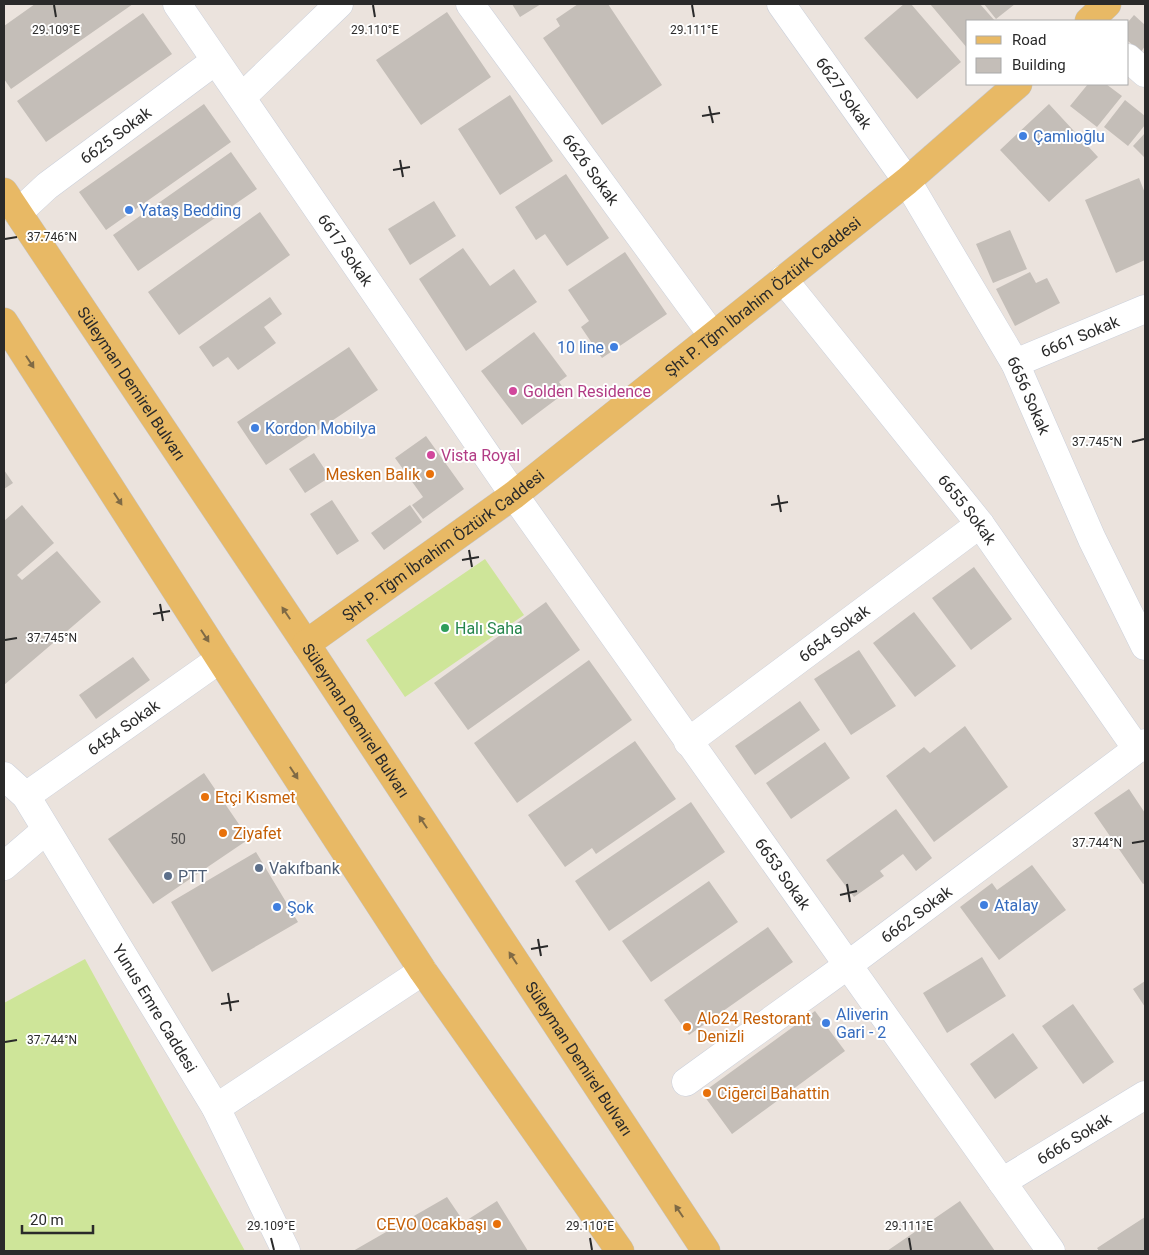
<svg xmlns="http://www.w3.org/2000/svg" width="1149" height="1255" font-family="Roboto,sans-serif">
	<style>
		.pitch { fill: #cee599 }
		.building { fill: #c4beb8 }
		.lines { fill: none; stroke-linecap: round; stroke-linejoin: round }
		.minor-casing { stroke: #cbd0db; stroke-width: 29 }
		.major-casing { stroke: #c3c3c3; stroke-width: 29 }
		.minor { stroke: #fff; stroke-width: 28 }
		.major { stroke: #e8b965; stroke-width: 28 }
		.oneway { fill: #7f6a45 }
		.ticks { fill: none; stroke: #2a2a2a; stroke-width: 2 }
		.shop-dot { fill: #3f7fe0; stroke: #fff; stroke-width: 2 }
		.hotel-dot { fill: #d1479c; stroke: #fff; stroke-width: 2 }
		.food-dot { fill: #e8710a; stroke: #fff; stroke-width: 2 }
		.leisure-dot { fill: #2e9e5b; stroke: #fff; stroke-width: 2 }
		.service-dot { fill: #5c6f8a; stroke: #fff; stroke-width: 2 }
		.labels { text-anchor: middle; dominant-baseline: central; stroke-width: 4; stroke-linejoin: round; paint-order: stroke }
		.number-label { font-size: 14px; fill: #504f4e }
		.street-label { font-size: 16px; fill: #2a2a2a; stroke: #fff }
		.shop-label { font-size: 16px; fill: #366cbe; stroke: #fff; text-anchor: start }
		.hotel-label { font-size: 16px; fill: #b23c85; stroke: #fff; text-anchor: start }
		.food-label { font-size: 16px; fill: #c56008; stroke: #fff; text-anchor: start }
		.leisure-label { font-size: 16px; fill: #27864d; stroke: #fff; text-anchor: start }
		.service-label { font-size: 16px; fill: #4e5e75; stroke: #fff; text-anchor: start }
		.ticks-label { font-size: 12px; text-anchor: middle; fill: #2a2a2a; stroke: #fff; stroke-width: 4; stroke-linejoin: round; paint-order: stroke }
	</style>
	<rect width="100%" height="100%" fill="#ebe3dd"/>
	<path class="pitch" d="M485 559 524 615 405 697 366 640Z
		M85 959 245 1251H4V1003Z"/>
	<path class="building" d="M35 4H133L11 89 4 79V26Z
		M512 4H541L520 17Z
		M578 4H608L662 85 602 125 543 38 560 26 556 19Z
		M904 4H911L961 62 917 99 864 38Z
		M930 4H980L995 21H968V49Z
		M984 4H1015L996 19Z
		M447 12 491 77 421 125 376 60Z
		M143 13 172 54 46 142 17 101Z
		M1134 15 1145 25V46L1141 52 1128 41V22Z
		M1088 84H1106L1122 96 1097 127 1070 106Z
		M510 95 553 161 500 195 458 129Z
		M1125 100 1145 116V125L1128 146 1104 127Z
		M204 104 231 142 106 230 79 192Z
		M1049 104 1098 157 1049 202 1000 150Z
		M1145 133V158L1133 146Z
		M231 152 257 189 138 271 113 235Z
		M566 174 609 238 567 266 545 234 536 240 515 207Z
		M1139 178 1145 193V260L1116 273 1085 200Z
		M434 201 456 236 410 265 388 229Z
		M260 212 290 255 179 335 148 292Z
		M1010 230 1027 269 993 283 976 244Z
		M463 248 490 286 514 269 537 302 466 351 419 279Z
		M625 252 667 314 602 358 581 327 589 321 568 290Z
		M1030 272 1036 283 1047 278 1060 303 1015 326 996 289Z
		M270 297 282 314 264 327 276 343 238 370 228 357 213 367 199 347Z
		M534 332 567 376 559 382 566 392 522 425 481 371Z
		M349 347 378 390 266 465 237 422Z
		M426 436 464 489 423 519 412 505 423 497 395 458Z
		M314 453 330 477 305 493 289 469Z
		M4 470 13 483 4 489Z
		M332 500 359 541 337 555 310 514Z
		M22 505 54 543 17 575 22 580 57 551 101 602 4 685V521Z
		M410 505 422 522 384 550 371 533Z
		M974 567 1012 619 971 650 932 598Z
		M546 602 580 650 468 730 434 683Z
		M914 612 956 666 915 697 873 643Z
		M859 650 896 706 851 735 814 679Z
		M133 657 150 680 96 719 79 695Z
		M589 660 632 720 517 803 474 743Z
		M800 701 820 730 755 775 735 746Z
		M965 726 1008 787 934 842 886 776 924 747 930 753Z
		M635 741 676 799 596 854 592 848 565 867 528 815Z
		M825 742 850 778 791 819 766 783Z
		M204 773 249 839 153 904 108 839Z
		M1129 789 1145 813V883L1143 884 1094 813Z
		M691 802 725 852 609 931 575 881Z
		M896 809 932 858 916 871 903 854 880 871 884 876 854 897 826 860Z
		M256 852 298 922 212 972 171 902Z
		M1032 865 1066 910 999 960 960 907 992 883 997 890Z
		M709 881 738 922 651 982 622 941Z
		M768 927 793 962 689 1035 664 1000Z
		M982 957 1006 996 947 1033 923 993Z
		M1145 981V1007L1133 989Z
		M1073 1004 1114 1062 1083 1084 1042 1026Z
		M815 1011 845 1051 732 1134 702 1093Z
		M1013 1033 1038 1068 995 1099 970 1064Z
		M447 1197 464 1222 497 1201 528 1251H353Z
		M960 1201 995 1251H887Z
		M1145 1217V1251H1099L1097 1248Z"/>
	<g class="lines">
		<g class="minor-casing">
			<g id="minor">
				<path id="s1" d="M177 4 514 495 1051 1251"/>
				<path id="s2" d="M470 4 713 336"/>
				<path id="s3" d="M781 4 907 181 1015 363 1092 539 1145 646"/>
				<path d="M1128 58 1145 73"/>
				<path d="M242 97 339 4"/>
				<path id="s4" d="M18 213 47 186 215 61"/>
				<path id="s5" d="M783 279 980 524 1137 749"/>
				<path id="s6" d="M1015 363 1145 309"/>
				<path id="s7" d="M688 742 980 524"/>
				<path id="s8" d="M4 776 26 796 216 1108 286 1251"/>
				<path id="s9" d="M26 796 220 659"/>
				<path d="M4 866 46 830"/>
				<path id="s10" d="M686 1082 848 965 1145 743"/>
				<path d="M216 1108 423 971"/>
				<path id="s11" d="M1002 1182 1145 1095"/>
			</g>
		</g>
		<g class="major-casing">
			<g id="major">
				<path d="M1089 21 1107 4"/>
				<path id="s12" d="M4 192 306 644 706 1251"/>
				<path d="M4 322 220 659 423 971 620 1251"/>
				<path id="s13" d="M306 644 514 495 907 181 1018 84"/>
			</g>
		</g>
		<use href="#minor" class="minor"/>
		<use href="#major" class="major"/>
	</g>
	<defs><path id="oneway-solid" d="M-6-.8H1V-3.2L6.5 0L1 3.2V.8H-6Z" transform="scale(1.25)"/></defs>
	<g class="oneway">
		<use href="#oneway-solid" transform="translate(30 362) rotate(57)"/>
		<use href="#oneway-solid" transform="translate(118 499) rotate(57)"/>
		<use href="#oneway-solid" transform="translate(286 613) rotate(-124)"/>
		<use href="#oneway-solid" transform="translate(205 636) rotate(57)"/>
		<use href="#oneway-solid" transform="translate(294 773) rotate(57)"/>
		<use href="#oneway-solid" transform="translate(423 822) rotate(-123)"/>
		<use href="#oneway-solid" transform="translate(513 958) rotate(-123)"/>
		<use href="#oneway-solid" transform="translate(679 1211) rotate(-124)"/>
	</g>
	<path class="ticks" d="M54 5 56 17M373 5 375 17M692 5 694 17M709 106 713 123M702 116 720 113M400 160 403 177M393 170 410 167M5 239 17 237M1132 442 1144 439M778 495 781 512M771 505 788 502M469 550 472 567M462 560 479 557M160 604 163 621M153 614 170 611M5 640 17 638M1132 843 1144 841M847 884 850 902M840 895 857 891M538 939 541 956M531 949 548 946M228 993 231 1011M221 1004 239 1001M5 1042 17 1040M271 1238 274 1250M590 1238 592 1250M909 1238 911 1250"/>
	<g class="shop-dot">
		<circle cx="1023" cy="136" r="5"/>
		<circle cx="129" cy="210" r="5"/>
		<circle cx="614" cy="347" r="5"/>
		<circle cx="255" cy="428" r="5"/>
		<circle cx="984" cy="905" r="5"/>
		<circle cx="277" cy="907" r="5"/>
		<circle cx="826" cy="1023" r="5"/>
	</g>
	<g class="hotel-dot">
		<circle cx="513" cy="391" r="5"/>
		<circle cx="431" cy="455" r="5"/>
	</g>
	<g class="food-dot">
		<circle cx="430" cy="474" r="5"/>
		<circle cx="205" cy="797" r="5"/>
		<circle cx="223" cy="833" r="5"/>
		<circle cx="687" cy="1027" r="5"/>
		<circle cx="707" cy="1093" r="5"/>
		<circle cx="497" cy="1224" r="5"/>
	</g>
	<circle class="leisure-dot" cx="445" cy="628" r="5"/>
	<g class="service-dot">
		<circle cx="259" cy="868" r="5"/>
		<circle cx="168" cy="876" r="5"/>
	</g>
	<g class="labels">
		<g class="number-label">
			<text x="178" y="839">50</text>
		</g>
		<g class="street-label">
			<text stroke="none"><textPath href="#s3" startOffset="109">6627 Sokak</textPath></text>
			<text stroke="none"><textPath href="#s4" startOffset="125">6625 Sokak</textPath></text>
			<text stroke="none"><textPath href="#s2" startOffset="205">6626 Sokak</textPath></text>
			<text stroke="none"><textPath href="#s1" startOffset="298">6617 Sokak</textPath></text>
			<text stroke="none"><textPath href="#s13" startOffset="574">Şht P. Tğm İbrahim Öztürk Caddesi</textPath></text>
			<text stroke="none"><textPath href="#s6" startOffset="70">6661 Sokak</textPath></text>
			<text stroke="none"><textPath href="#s12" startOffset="230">Süleyman Demirel Bulvarı</textPath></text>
			<text stroke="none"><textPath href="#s3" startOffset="464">6656 Sokak</textPath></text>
			<text stroke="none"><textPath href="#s5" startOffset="295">6655 Sokak</textPath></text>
			<text stroke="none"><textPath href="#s13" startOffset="169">Şht P. Tğm İbrahim Öztürk Caddesi</textPath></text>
			<text stroke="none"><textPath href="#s7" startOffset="182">6654 Sokak</textPath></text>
			<text stroke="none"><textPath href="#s12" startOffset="635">Süleyman Demirel Bulvarı</textPath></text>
			<text stroke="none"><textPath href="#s9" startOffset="119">6454 Sokak</textPath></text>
			<text stroke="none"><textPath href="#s1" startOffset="1060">6653 Sokak</textPath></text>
			<text stroke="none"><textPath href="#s10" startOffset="285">6662 Sokak</textPath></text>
			<text stroke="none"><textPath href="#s8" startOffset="278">Yunus Emre Caddesi</textPath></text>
			<text stroke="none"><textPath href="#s12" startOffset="1040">Süleyman Demirel Bulvarı</textPath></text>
			<text stroke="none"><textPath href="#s11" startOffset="84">6666 Sokak</textPath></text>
		</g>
		<g class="shop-label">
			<text x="1033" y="136">Çamlıoğlu</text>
			<text x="139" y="210">Yataş Bedding</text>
			<text x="604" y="347" text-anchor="end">10 line</text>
			<text x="265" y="428">Kordon Mobilya</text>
			<text x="994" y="905">Atalay</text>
			<text x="287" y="907">Şok</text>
			<text x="836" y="1014">Aliverin<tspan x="836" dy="18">Gari - 2</tspan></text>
		</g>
		<g class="hotel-label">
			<text x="523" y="391">Golden Residence</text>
			<text x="441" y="455">Vista Royal</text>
		</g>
		<g class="food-label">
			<text x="420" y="474" text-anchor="end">Mesken Balık</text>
			<text x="215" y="797">Etçi Kısmet</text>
			<text x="233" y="833">Ziyafet</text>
			<text x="697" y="1018">Alo24 Restorant<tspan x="697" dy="18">Denizli</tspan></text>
			<text x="717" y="1093">Ciğerci Bahattin</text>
			<text x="487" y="1224" text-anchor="end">CEVO Ocakbaşı</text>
		</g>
		<g class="leisure-label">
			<text x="455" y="628">Halı Saha</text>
		</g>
		<g class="service-label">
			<text x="269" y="868">Vakıfbank</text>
			<text x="178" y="876">PTT</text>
		</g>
	</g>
	<g class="ticks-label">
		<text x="56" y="34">29.109°E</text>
		<text x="375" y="34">29.110°E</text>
		<text x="694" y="34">29.111°E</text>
		<text x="52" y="241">37.746°N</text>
		<text x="1097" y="446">37.745°N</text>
		<text x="52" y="642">37.745°N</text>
		<text x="1097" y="847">37.744°N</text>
		<text x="52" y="1044">37.744°N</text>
		<text x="271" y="1230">29.109°E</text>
		<text x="590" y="1230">29.110°E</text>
		<text x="909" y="1230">29.111°E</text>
	</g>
	<rect width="1149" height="1255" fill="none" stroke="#2a2a2a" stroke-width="10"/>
	<rect x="966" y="20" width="162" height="65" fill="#ffffff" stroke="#aaaaaa"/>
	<rect x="976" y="36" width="25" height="8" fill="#e8b965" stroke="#aaaaaa"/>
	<text x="1012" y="45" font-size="15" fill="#2a2a2a">Road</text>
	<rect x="976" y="58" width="25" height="15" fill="#c4beb8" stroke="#aaaaaa"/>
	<text x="1012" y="70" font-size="15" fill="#2a2a2a">Building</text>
	<path d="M22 1225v8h71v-8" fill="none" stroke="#2a2a2a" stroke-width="2.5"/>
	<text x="30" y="1225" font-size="15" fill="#2a2a2a" stroke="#ffffff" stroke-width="4" paint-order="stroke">20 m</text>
</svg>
